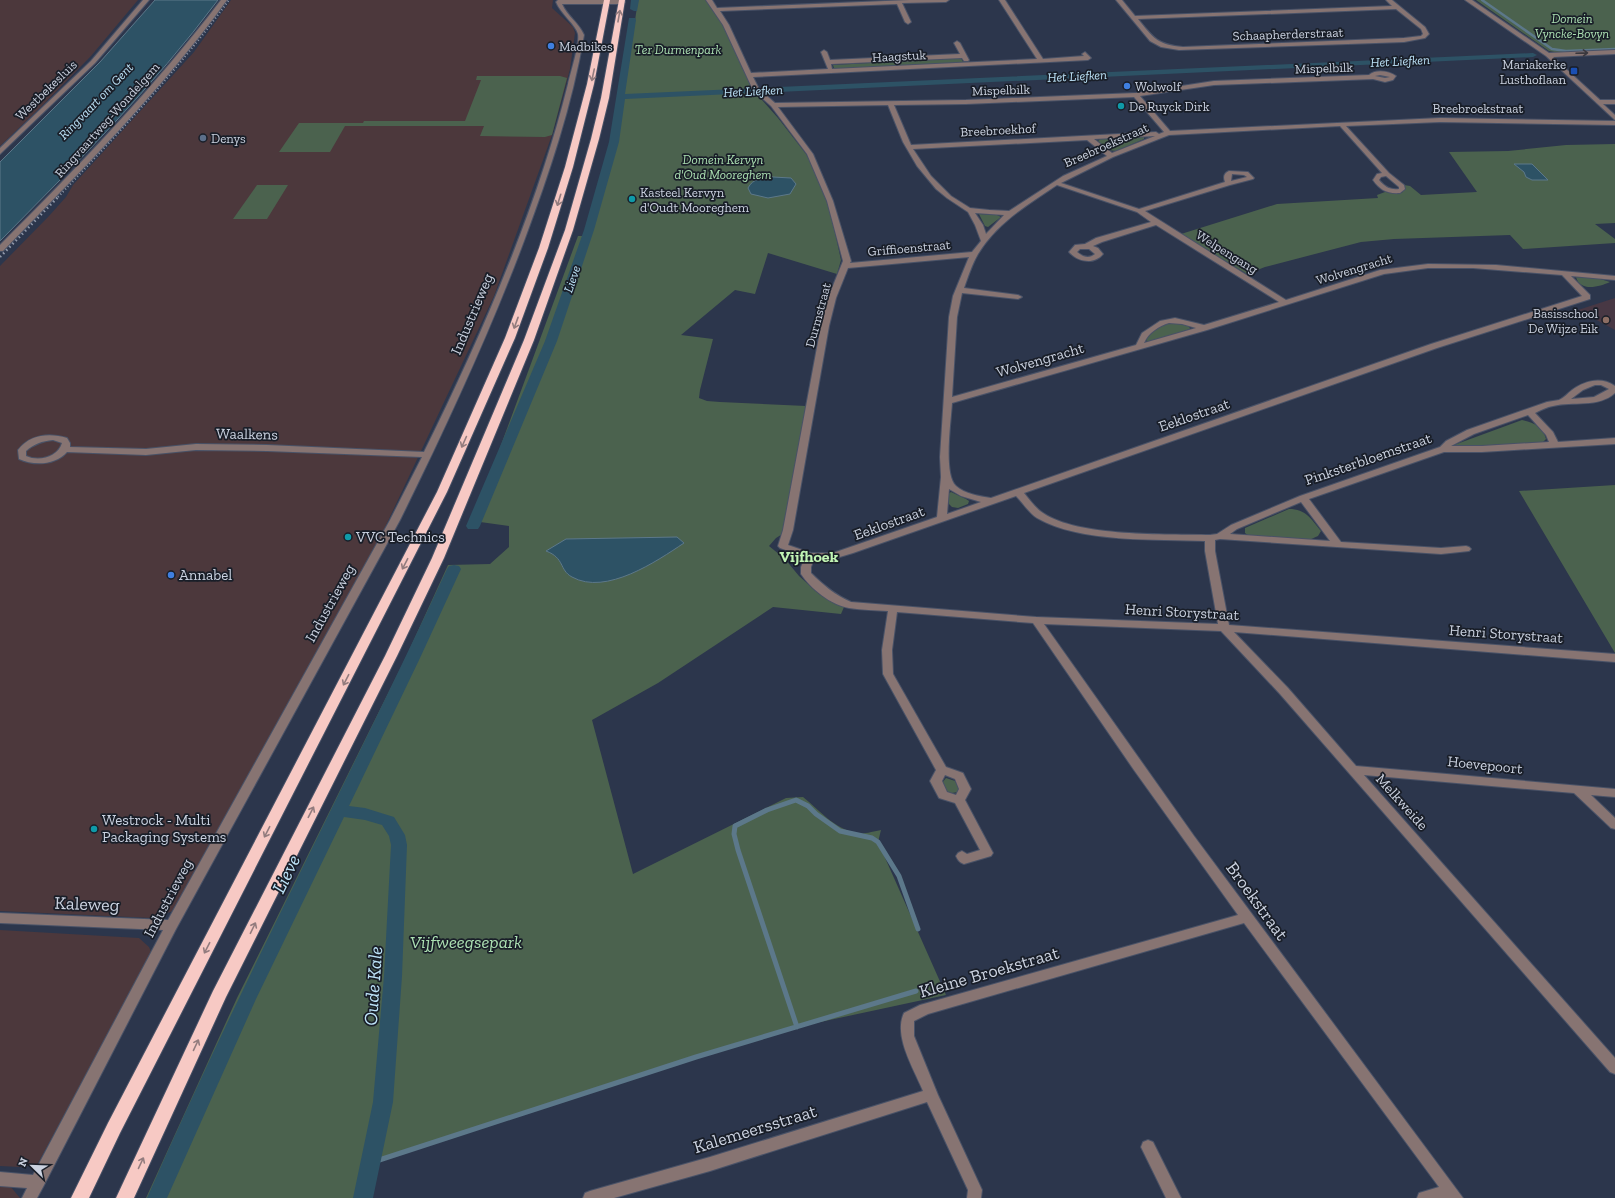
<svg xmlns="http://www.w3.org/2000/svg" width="1615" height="1198" font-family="'Zilla Slab',serif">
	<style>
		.industrial { fill: #4c383c }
		.education { fill: #483844 }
		.green { fill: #4b624e }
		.water { fill: #2d5265; stroke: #5c788a }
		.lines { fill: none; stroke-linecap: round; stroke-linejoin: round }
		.stream-far1 { stroke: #5c788a; stroke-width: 2.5 }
		.stream { stroke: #5c788a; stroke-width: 5 }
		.canal { fill: #2d5265; fill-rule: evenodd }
		.minor-casing { stroke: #495267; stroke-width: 2 }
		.highway-casing { stroke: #495267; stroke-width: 2 }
		.minor { fill: #877472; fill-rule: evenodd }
		.highway { fill: #f7c9c4; fill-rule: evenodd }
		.rail-far1 { stroke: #9098a9; stroke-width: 2; stroke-dasharray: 1 2.5; stroke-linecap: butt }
		.rail { stroke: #9098a9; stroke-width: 2.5; stroke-dasharray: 1.5 3; stroke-linecap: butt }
		.oneway { stroke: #937c7e }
		.oneway2 { stroke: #3a383e }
		.shop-dot { fill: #3f7fe0; stroke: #191e28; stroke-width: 1.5 }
		.transit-dot { fill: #1a4fb4; stroke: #191e28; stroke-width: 1.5 }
		.culture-dot { fill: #0f9aa8; stroke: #191e28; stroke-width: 1.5 }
		.service-dot { fill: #5c6f8a; stroke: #191e28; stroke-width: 1.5 }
		.education-dot { fill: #8d6e63; stroke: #191e28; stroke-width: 1.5 }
		.labels { text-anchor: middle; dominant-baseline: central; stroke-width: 3.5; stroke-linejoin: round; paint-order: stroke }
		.far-park-label { font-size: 13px; font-style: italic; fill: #ace0b2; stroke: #191e28 }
		.far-street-label { font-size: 13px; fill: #cbd2e0; stroke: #191e28 }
		.far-poi-label { font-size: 13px; fill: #cbd2e0; stroke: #191e28; text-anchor: start }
		.far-water-label { font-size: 13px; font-style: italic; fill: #bde3f8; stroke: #191e28 }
		.street-label { font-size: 15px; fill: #cbd2e0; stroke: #191e28 }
		.poi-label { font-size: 15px; fill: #cbd2e0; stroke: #191e28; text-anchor: start }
		.neighbourhood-label { font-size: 16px; font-weight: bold; fill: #c1f4b4; stroke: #191e28 }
		.near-street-label { font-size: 18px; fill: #cbd2e0; stroke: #191e28 }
		.near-park-label { font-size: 18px; font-style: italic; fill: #ace0b2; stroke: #191e28 }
		.near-water-label { font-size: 19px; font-style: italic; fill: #bde3f8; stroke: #191e28 }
	</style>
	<rect width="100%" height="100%" fill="#2c364c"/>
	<path class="industrial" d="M0 0H138L91 56 41 107 0 146Z
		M231 0H553L552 8 573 27 575 33 570 69 552 135 494 296 380 538 176 910 152 918 0 911V266L49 216 66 197 73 185 194 52Z
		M0 930 139 938 149 947 152 954 37 1165 20 1167 0 1166Z
		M0 1185 10 1186 20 1198H0Z"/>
	<path class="education" d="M1615 298V330L1578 310Z"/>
	<path class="green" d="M638 0H706L723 24 754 91 778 118 806 154 813 166 828 201 841 260 837 274 768 253 755 294 735 290 681 335 713 339 700 390 699 398 707 401 720 402 806 406 784 533 776 538 769 546 785 559 799 576 819 594 844 607 841 614 773 607 658 683 592 720 633 874 786 798 803 797C819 810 835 829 856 833 863 835 874 831 881 830L878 842 946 995 797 1027 696 1057 370 1163 363 1198H146L237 998 406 657 448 565 490 564 509 547V526L473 521 578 236H591L617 143Z
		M1476 0H1615V51L1560 53 1549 51Z
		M961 58 963 62 960 63 838 69 834 68 833 65Z
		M477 76H560L567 78 552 135 545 137 480 136 484 126H345L330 152H279L299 123H363L364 121H465L481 80H476Z
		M1140 136 1144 137V139L1116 151 1107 150 1098 141 1101 138Z
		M1615 144V223L1595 224 1615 239V243L1523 249 1510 235 1394 239 1361 242 1265 267 1247 274 1181 234 1277 204 1378 198 1377 195 1385 192 1402 193 1404 185 1410 186 1421 195 1477 192 1449 152 1508 151 1566 145Z
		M257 185H288L267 219H233Z
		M979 214 997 215 1001 217 988 227 985 226Z
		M1576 277 1597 278 1610 282C1599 287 1580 292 1576 277Z
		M1174 322 1189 326 1190 329 1149 342 1144 339 1162 324Z
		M1522 420C1533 423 1543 426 1546 439L1543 442 1459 447 1454 445Z
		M1615 485V653L1519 491Z
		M951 492 966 499 969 501 968 504 958 508 952 507 949 504 948 494Z
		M1289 509C1306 509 1311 519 1321 531L1318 536 1309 540 1249 536 1245 533V528Z
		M946 778 955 781 958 787V792L952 793 947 792 942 783Z"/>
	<path class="water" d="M155 0H218C153 87 76 164 0 241V162L100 62Z
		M1514 164H1532L1548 180H1532L1526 177 1524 172Z
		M773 177 791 178 796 184 790 194 768 198 751 194 748 188C753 178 763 178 773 177Z
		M677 537 684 543C657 561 606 596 572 577 559 570 565 558 546 551L566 539Z"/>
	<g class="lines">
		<path class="stream-far1" d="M1482 0 1552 49 1566 51 1615 49"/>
		<path class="stream" d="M797 1027 738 850 734 834 735 826 767 810 796 800 808 806 816 814 840 831 872 838 878 842 899 876 918 929
			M370 1163 696 1057 916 991"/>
		<path class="canal" d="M631 0H639L637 11H634L630 9Z
			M629 18H635L636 20 625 94 1533 53 1537 55 1533 57 625 99 619 142 594 230 557 341 480 526 478 529H468L466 526 545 341 584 230 609 142Z
			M454 565 459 566 461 569 420 658 349 806 365 808 394 817 405 835 407 845 402 976 393 1102 373 1198H353L373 1102 384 976 391 845 389 836 382 825 365 820 344 817 256 999 167 1198H147C240 985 349 780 447 569L449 566Z"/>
		<g class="minor-casing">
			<path id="minor" d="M143 0H149L95 63 0 154V148L91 61Z
				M221 0H227C161 91 81 171 3 251H0V245C78 167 154 88 221 0Z
				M558 0H622L625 2 622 4H562C567 16 579 23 584 35 572 106 549 174 524 241 488 337 445 429 400 520L176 929 43 1187 37 1198H22L27 1188 0 1186V1172L33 1175 163 930 0 923V913L168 920 390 520 422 457 267 451 196 450 146 455 67 452C56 465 34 466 19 459L18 450C30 434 50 433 67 438L70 443V447L146 449 196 444 267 445 424 452C481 337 537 209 568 84 570 74 580 44 578 34 576 25 561 14 556 2ZM53 440 62 443C58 457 39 462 26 456V451C34 444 42 441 53 440Z
				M706 0H712L717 8 909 0H949L946 2 902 3 911 22 908 24 905 22 897 4 720 11 729 25 751 73 828 69 821 52 824 50 827 52 830 60 960 54 954 43 957 41 960 43 969 60 968 61H964L962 58 831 64 832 69 1037 59 999 0H1005L1043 59 1084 56 1082 54 1085 52 1091 58 1088 60 753 77 759 89 775 103 966 100 1136 93 1214 81 1369 75C1376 69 1389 71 1396 76L1393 80 1385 82 1373 79 1214 85 1140 96 1170 131 1440 118 1615 121V125L1440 122 1346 126 1389 173 1404 185 1405 189 1400 193C1387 194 1380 190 1373 180L1377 174 1382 173 1340 126 1169 135 1113 157 1061 183 1139 209 1225 182C1223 177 1224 173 1229 171L1248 172 1254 178 1253 179 1230 185 1145 211 1286 300 1380 270 1428 264 1496 265 1615 276V280L1571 276 1590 295V299L1437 348 1024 493C1030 500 1035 508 1043 513 1078 537 1167 534 1210 535L1217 534 1231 525 1300 496 1440 447 1446 441 1467 430 1547 402C1551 401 1555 401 1559 400 1564 398 1568 393 1572 390 1584 381 1601 376 1615 386V393C1599 408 1573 401 1553 406 1547 407 1541 410 1535 413L1553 432 1558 442 1615 438V444L1482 452H1444L1309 499 1341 542 1441 548 1466 546 1469 547 1471 549 1469 551 1441 554 1220 539 1215 540V551L1229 625 1615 654V662L1234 632 1288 688 1356 766 1615 789V797L1591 795 1615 818V829L1611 828 1574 793 1364 775 1615 1058V1074L1610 1072 1280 694 1221 631 1044 624 1194 836 1463 1198H1417L1419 1193 1439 1187 1244 923 928 1014 914 1021V1036L938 1095 982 1190 981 1198H967L968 1190 927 1102 710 1171 614 1198H583L585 1193 590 1191 710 1157 923 1091C914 1069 893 1036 904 1013L920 1005 1238 915 1134 770 1033 623 897 612 892 650 893 674 946 767 963 773 971 789 965 800 993 853 991 856 964 864C959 862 958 860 956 856L958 853 962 851 967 854 980 850 955 803 939 798 930 781 936 770 883 674 882 650 888 611C875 610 862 610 849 608 831 605 811 589 801 574V567L805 557 780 548 778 546 783 530 821 326 828 298 843 261 827 201 807 154 771 106 753 90 723 25ZM1380 75 1390 77 1385 78 1375 76ZM1134 97 1164 132 1159 134 1156 132 911 145 894 105 966 104ZM888 105 903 142 917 166 936 189 947 198 968 212 975 225 981 241 972 252 850 263 851 261 833 201 813 154 778 107ZM1155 136 1112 153 1094 139ZM1087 140 1107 156 1063 176 1009 211 989 210 970 208 951 196 931 176 913 149ZM1232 174 1244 175 1247 177 1231 181ZM1386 176 1399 187V189C1390 190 1385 187 1379 180L1381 177ZM1057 185 1137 212 1151 222 1096 238 1085 244 1075 245 1069 252C1078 262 1094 265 1103 254L1098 248 1093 246 1102 242 1156 225 1279 302 1204 325 1175 318 1160 321 1142 333 1136 345 952 397 957 317 962 293 1018 299 1022 297 1018 295 964 288C968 277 972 264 978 254 997 223 1027 205 1057 185ZM975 213 1004 215 986 234 983 225ZM1080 249H1089L1095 254C1089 259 1083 257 1077 252ZM969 257 953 296 949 317 940 457 941 477 937 517 833 553H811L788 545 793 530 829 326 836 298 848 268ZM1428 268H1473L1562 275 1582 296 1431 344 991 498C979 496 965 494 956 486 943 474 951 421 952 403L1207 330 1384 274ZM1169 323 1182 324 1196 328 1144 343C1148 333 1159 326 1169 323ZM1595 385H1601L1609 389 1594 397 1571 399 1583 390ZM1528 415 1546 435 1549 442 1482 446H1451L1474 434ZM949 489 961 496 981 502 947 514ZM1016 496C1023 503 1029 513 1037 518 1079 543 1157 539 1205 541V551L1218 624 1036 617 851 602C835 595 823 585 811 573V567L814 559H833L853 553ZM1301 502 1330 541 1230 534 1237 529ZM945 775 955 779 959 789 956 795 947 792 942 781Z
				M1116 0H1122L1135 16 1392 6 1386 0H1392L1425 27 1429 34 1425 38 1404 42 1179 50 1161 47 1150 41ZM1396 9 1421 29 1423 34 1421 36 1404 38 1183 47C1158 45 1153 38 1138 19Z
				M1465 0H1472L1549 53 1615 50V54L1553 57 1600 100H1615V104H1603L1615 115V120L1546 56Z
				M1148 1140 1153 1142 1181 1198H1166L1141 1147 1143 1142Z"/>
		</g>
		<g class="highway-casing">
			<path id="highway" d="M604 0H610L594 84 573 167 548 248 515 338 447 492 120 1133 89 1198H71L108 1123 437 492 505 338 539 248 565 167 587 84Z
				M619 0H625L609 98 599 139 573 230 534 340 444 558 397 656 226 997 134 1198H116L213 991 385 656 432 558 524 340 565 230 591 139 601 98Z"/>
		</g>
		<use href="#minor" class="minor"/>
		<use href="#highway" class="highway"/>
		<path class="rail-far1" d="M58 197C118 134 178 70 229 0"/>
		<path class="rail" d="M0 257 59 196"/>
	</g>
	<defs><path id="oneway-shaft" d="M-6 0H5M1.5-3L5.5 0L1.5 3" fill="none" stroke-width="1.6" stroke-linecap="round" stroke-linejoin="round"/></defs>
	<g class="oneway">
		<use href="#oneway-shaft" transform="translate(619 16) rotate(-80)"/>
		<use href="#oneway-shaft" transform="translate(593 75) rotate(102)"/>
		<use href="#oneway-shaft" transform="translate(559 200) rotate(107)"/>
		<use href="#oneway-shaft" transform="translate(516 323) rotate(110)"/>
		<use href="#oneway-shaft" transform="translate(464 442) rotate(114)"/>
		<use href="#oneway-shaft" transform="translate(405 564) rotate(117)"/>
		<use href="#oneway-shaft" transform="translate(346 680) rotate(117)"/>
		<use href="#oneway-shaft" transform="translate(311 812) rotate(-63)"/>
		<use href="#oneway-shaft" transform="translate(267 832) rotate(117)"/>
		<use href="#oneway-shaft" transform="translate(253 928) rotate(-64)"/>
		<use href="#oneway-shaft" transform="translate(207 948) rotate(117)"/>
		<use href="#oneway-shaft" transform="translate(196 1045) rotate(-65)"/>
		<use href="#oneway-shaft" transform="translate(141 1163) rotate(-65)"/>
	</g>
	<use class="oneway2" href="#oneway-shaft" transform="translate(1582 53) rotate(-2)"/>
	<g class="shop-dot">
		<circle cx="551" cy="46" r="4"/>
		<circle cx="1127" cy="86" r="4"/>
		<circle cx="171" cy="575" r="4"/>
	</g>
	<rect class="transit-dot" x="1570" y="67" width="8" height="8" rx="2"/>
	<g class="culture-dot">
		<circle cx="1121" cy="106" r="4"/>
		<circle cx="632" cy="199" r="4"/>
		<circle cx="348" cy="537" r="4"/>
		<circle cx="94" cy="829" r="4"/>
	</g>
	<circle class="service-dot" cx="203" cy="138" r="4"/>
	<circle class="education-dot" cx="1606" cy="320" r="4"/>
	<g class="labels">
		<g class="far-park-label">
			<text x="1572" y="18">Domein<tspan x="1572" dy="15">Vyncke-Bovyn</tspan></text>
			<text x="678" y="49">Ter Durmenpark</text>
			<text x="723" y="159">Domein Kervyn<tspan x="723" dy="15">d'Oud Mooreghem</tspan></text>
		</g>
		<g class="far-street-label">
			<text transform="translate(1288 34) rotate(-2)">Schaapherderstraat</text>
			<text transform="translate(899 56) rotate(-3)">Haagstuk</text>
			<text transform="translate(1324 68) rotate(-2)">Mispelbilk</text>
			<text transform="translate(46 90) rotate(-44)">Westbekesluis</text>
			<text transform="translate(1001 90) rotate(-2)">Mispelbilk</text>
			<text x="1478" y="108">Breebroekstraat</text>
			<text transform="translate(107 120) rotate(-48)">Ringvaartweg-Wondelgem</text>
			<text transform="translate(998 130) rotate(-3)">Breebroekhof</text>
			<text transform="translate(1106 145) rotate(-24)">Breebroekstraat</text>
			<text transform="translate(909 248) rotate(-5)">Griffioenstraat</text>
			<text transform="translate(1227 252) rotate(32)">Welpengang</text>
			<text transform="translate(1354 269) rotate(-17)">Wolvengracht</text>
			<text transform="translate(818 315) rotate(-75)">Durmstraat</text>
		</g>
		<g class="far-poi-label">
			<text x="559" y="46">Madbikes</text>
			<text x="1566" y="64" text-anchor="end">Mariakerke<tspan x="1566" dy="15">Lusthoflaan</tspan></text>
			<text x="1135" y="86">Wolwolf</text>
			<text x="1129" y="106">De Ruyck Dirk</text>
			<text x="211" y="138">Denys</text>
			<text x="640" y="192">Kasteel Kervyn<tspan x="640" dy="15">d'Oudt Mooreghem</tspan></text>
			<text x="1598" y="313" text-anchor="end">Basisschool<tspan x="1598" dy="15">De Wijze Eik</tspan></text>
		</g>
		<g class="far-water-label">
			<text transform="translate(1400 61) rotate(-3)">Het Liefken</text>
			<text transform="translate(1077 76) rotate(-3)">Het Liefken</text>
			<text transform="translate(753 91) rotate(-3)">Het Liefken</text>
			<text transform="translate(96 101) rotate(-46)">Ringvaart om Gent</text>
			<text transform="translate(572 279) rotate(-71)">Lieve</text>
		</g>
		<g class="street-label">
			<text transform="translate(472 314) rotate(-67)">Industrieweg</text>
			<text transform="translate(1040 360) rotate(-16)">Wolvengracht</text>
			<text transform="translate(1194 415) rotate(-19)">Eeklostraat</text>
			<text transform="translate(247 434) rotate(1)">Waalkens</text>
			<text transform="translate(1368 459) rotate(-19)">Pinksterbloemstraat</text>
			<text transform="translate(889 523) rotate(-20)">Eeklostraat</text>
			<text transform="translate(330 603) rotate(-61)">Industrieweg</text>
			<text transform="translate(1182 612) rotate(3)">Henri Storystraat</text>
			<text transform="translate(1506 634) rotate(4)">Henri Storystraat</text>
			<text transform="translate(1485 765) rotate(6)">Hoevepoort</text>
			<text transform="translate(1402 802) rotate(48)">Melkweide</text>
			<text transform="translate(168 898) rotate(-62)">Industrieweg</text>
		</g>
		<g class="poi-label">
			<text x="356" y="537">VVC Technics</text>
			<text x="179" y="575">Annabel</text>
			<text x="102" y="820">Westrock - Multi<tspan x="102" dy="17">Packaging Systems</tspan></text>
		</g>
		<g class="neighbourhood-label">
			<text x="809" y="556">Vijfhoek</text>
		</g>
		<g class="near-street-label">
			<text transform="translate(1257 901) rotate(54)">Broekstraat</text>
			<text transform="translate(87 904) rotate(2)">Kaleweg</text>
			<text transform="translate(989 972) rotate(-16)">Kleine Broekstraat</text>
			<text transform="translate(755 1129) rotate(-17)">Kalemeersstraat</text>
		</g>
		<g class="near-park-label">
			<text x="466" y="942">Vijfweegsepark</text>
		</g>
		<g class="near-water-label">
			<text transform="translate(286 874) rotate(-64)">Lieve</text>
			<text transform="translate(373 986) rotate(-86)">Oude Kale</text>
		</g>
	</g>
	<g transform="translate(32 1166) rotate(293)" stroke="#191e28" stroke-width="3" paint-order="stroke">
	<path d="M0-3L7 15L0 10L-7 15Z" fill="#cbd2e0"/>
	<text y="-6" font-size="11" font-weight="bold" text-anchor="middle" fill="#cbd2e0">N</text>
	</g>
</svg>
